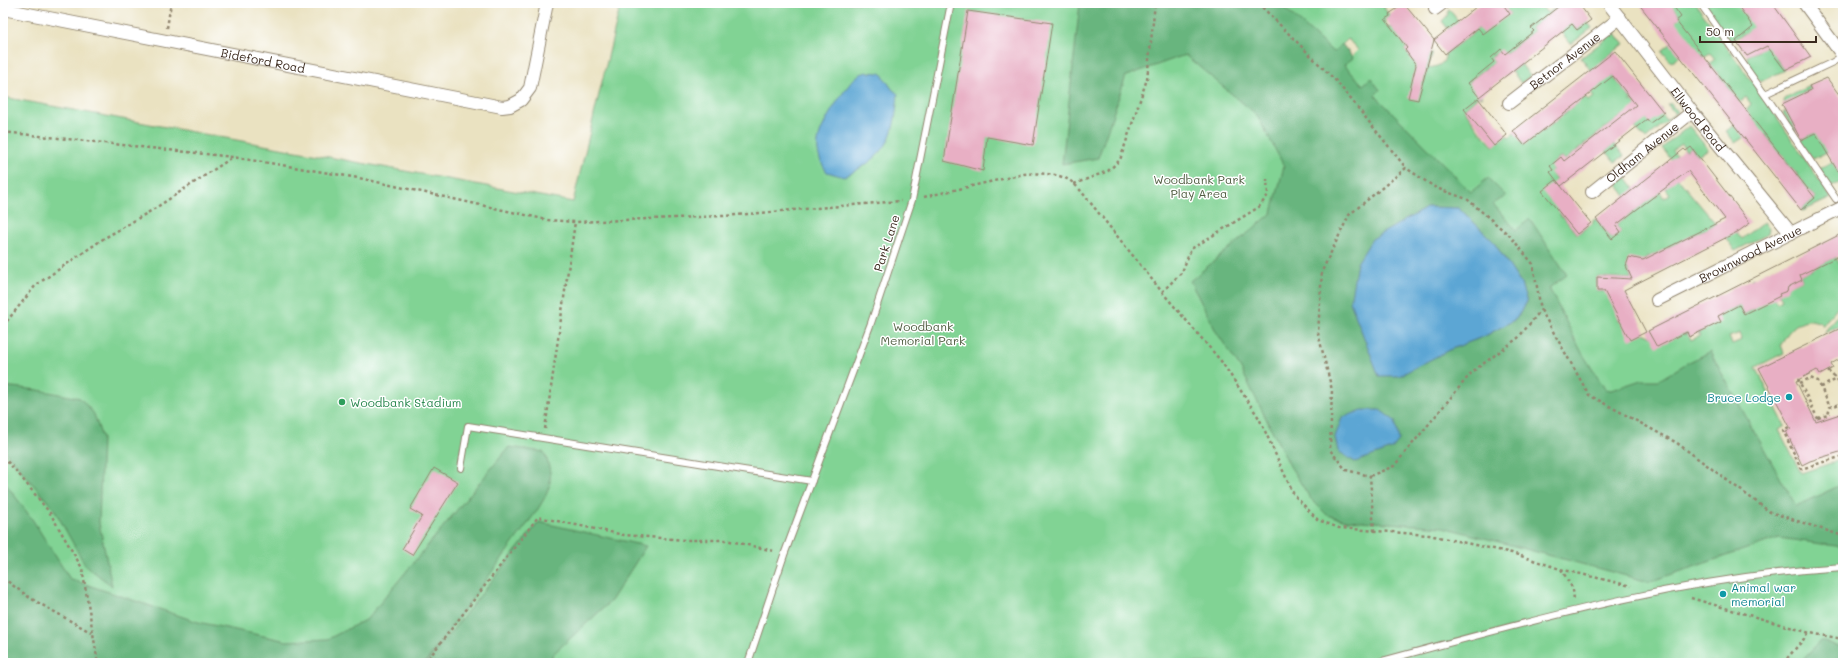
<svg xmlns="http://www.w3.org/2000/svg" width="1846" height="666" font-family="Mali,sans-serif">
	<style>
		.green { fill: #81d394; stroke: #5e7e59; fill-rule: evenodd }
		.forest { fill: #68b57e; stroke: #52704e; fill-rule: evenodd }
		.water { fill: #5ca6d4; stroke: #4c6879 }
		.building { fill: #e8afc4 }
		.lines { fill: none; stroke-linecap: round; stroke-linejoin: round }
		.service-casing { stroke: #928670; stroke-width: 8 }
		.minor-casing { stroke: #928670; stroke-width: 14 }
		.path { stroke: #928670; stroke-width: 2.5; stroke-dasharray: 3 3; stroke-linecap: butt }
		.service { stroke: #fff; stroke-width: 6 }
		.minor { stroke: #fff; stroke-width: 12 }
		.culture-dot { fill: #0f9aa8; stroke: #fff; stroke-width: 1.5 }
		.leisure-dot { fill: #2e9e5b; stroke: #fff; stroke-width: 1.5 }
		.labels { text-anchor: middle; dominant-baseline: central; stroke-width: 3; stroke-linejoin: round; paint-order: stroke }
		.street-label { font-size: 12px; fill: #3b2a1e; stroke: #fff }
		.park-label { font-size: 12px; fill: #505d41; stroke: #fff }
		.culture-label { font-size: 12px; fill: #0d838f; stroke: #fff; text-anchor: end }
		.leisure-label { font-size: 12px; fill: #27864d; stroke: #fff; text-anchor: start }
	</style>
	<rect width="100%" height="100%" fill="#fff"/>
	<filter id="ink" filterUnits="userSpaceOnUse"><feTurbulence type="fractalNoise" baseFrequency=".025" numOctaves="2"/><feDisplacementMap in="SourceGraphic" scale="8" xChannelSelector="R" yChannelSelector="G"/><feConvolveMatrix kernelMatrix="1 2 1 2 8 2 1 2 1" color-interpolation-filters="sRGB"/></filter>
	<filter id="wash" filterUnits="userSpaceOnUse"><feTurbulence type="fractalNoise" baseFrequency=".012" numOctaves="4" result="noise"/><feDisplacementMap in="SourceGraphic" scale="16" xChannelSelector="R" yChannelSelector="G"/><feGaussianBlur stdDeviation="0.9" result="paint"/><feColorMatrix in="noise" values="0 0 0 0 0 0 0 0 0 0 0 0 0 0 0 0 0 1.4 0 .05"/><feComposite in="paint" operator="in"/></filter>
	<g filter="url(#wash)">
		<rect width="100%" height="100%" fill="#eae2c1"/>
		<path class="green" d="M621 3H1379L1386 7 1384 8 1390 16 1384 21 1389 29 1397 23 1413 44 1405 50 1411 58 1425 59 1433 53 1428 68C1437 67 1446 64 1445 54L1487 22 1502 19 1510 14 1505 8 1511 3H1539L1547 13 1558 6 1577 30 1587 22 1592 28 1571 44 1561 32 1543 19 1531 28 1534 31 1501 57 1497 53 1491 57 1494 62 1468 82 1483 93 1482 97 1478 96 1464 109 1478 129 1493 146 1507 135 1509 137 1515 133 1544 131 1585 97 1588 101 1594 97 1591 93V70L1581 58 1615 32 1624 44 1602 61 1616 80V81H1617L1631 99 1630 101H1633L1650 123 1652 114 1660 108 1662 110 1659 112 1666 120 1675 114 1668 105 1670 103 1677 112 1646 139 1623 115 1606 128H1603V130L1586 143H1584V145L1565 160 1561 157 1551 165 1553 170 1551 172 1558 184H1562L1555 191 1561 217H1563L1577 234 1593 223V219H1596L1612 239 1621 232 1616 225 1654 196 1657 197V194L1660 192 1664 198 1670 194 1665 187 1668 167 1716 224 1693 235H1691L1690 237 1671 246H1669V248L1649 257 1647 256V258L1637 264 1634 258 1629 259 1630 267 1627 269 1632 279 1597 277V291L1615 292 1619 318 1617 320 1652 337 1686 334 1687 332 1691 340 1700 336 1698 333C1707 329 1710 322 1718 316 1724 311 1732 309 1740 305L1744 314 1754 309 1751 279 1753 278 1764 301 1773 297 1777 303 1782 300 1779 294 1785 282 1795 283 1802 280 1800 275 1810 270 1811 271 1812 269 1836 257 1840 265 1843 263V300L1822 326 1820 322C1816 322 1811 319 1807 320 1795 322 1785 335 1781 345L1784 353 1756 367 1785 426 1779 430 1801 473 1843 459V663H3V97L573 202ZM1348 39 1358 50 1352 56 1342 45ZM1416 68 1427 70 1424 83 1413 80ZM1740 333 1742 340 1732 344 1729 337Z
			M1661 3H1695L1766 101 1831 198 1803 211 1801 210 1815 198 1797 175V173H1795L1781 153H1779L1767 137V135L1744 137 1735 143 1726 131 1735 125 1747 112 1746 110 1751 104 1746 97 1740 102 1733 94 1734 91H1731L1718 74V72H1716L1709 64 1715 59 1710 53 1704 57 1703 54 1680 56 1671 62 1662 51 1674 41 1676 21 1681 17 1676 10Z
			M1705 3H1739L1785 53 1776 59 1785 70 1760 82 1749 67 1747 56 1758 51 1746 33 1730 41 1703 4Z
			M1449 9 1459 22 1448 29 1442 21 1447 16Z
			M1521 64 1530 76 1521 83 1512 71Z
			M1809 86 1811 89 1802 94 1808 124 1795 131 1783 113 1789 109 1783 100Z
			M1835 123 1843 144 1813 159 1800 140Z
			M1689 126 1708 149 1698 156 1691 147 1686 151 1681 144 1672 150 1685 167 1680 170 1662 148Z
			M1614 144 1624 156 1615 162 1606 151Z
			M1833 162 1843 164V181L1831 187 1819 168Z
			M1626 177 1635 189 1626 196 1617 184Z
			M1764 222 1769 229 1768 234 1735 251 1721 231 1730 224 1742 239Z
			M1843 307V324L1824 333Z"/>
		<path class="forest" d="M1080 3H1279L1333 52 1342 44 1353 58 1344 65 1363 85 1371 78 1380 90 1375 95 1471 192 1488 178 1506 196 1493 204 1516 230 1530 219 1567 275 1549 288 1582 353 1605 389 1611 390 1641 380H1659L1687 363 1710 352 1796 506 1843 484V547L1779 538 1649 582 1443 527 1347 520 1327 515 1310 498 1290 466 1241 369 1217 333 1190 281 1272 213 1284 166 1257 115 1185 55 1126 76 1098 158 1062 164ZM1428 207 1459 208 1493 241 1521 284 1527 302 1516 319 1485 336 1379 376 1372 356 1401 223Z
			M3 386 38 390 80 398 94 414 102 438 99 523 112 586 85 565 54 509 3 449Z
			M509 447 544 452C555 479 551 489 536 512L425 663H3V480L32 519 70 579 198 622 287 641 328 639 367 619Z
			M539 522 646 546 611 601 553 654 549 663H426Z
			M1820 641 1843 647V663H1799Z"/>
		<path class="water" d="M867 72 881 73 892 89 898 94C894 142 887 155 844 177L827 172C820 162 815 150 819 137 822 123 846 86 856 77 860 74 863 73 867 72Z
			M1428 207 1459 208 1493 241 1521 284 1527 302 1516 319 1485 336 1449 350 1399 376H1379L1350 302 1357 263 1372 239Z
			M1362 410H1380L1395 421 1399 440 1392 449 1355 462 1338 451 1335 437 1342 418Z"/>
		<g id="blocks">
			<path class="building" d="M1481 3H1502L1510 14 1483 34 1478 28 1445 54 1434 40Z
				M1563 3H1578L1591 20 1577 30 1572 24 1479 97 1468 83 1494 62 1491 58 1501 49 1505 54 1534 31 1531 28Z
				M1638 3H1671L1681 17 1676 21 1815 198 1801 210Z
				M1736 3H1772L1811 57 1785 70 1767 46 1747 56 1736 41 1753 27Z
				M1404 4 1434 40 1418 100 1408 98 1416 65 1405 50 1407 48 1385 19 1390 16 1389 14Z
				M968 11 1052 23 1033 145 987 137 983 171 944 161Z
				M1615 51 1664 113 1650 123 1647 119 1561 186 1550 172 1553 170 1550 166 1561 157 1564 161 1636 105 1613 76 1524 145 1513 131Z
				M1827 78 1843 100V180L1815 133 1801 140 1782 104 1811 90 1809 86Z
				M1478 98 1507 135 1494 146 1464 109Z
				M1691 147 1750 223 1739 231 1624 290 1646 332 1630 340 1604 291H1597V277L1632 279 1626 266 1629 257 1643 260 1725 219 1688 171 1616 225 1621 232 1612 239 1596 219 1684 149 1686 151Z
				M1556 180 1591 223 1577 234 1542 191Z
				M1843 233V254L1800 275 1802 280 1788 287 1787 291 1779 294 1780 296 1744 314 1739 305 1718 316 1721 322 1689 337 1687 332 1657 347 1648 331Z
				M1843 327V357L1831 364 1833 368 1820 375 1817 370 1796 381 1816 422 1843 413V451L1810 461 1802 465 1786 431 1791 429 1759 368Z
				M434 468 458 482 412 555 402 549 422 516 410 509Z"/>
		</g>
	</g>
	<g filter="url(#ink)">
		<use href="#blocks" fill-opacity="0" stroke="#928670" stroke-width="1"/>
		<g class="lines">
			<g class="service-casing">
				<path id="service" d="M1700 3 1770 102 1836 199
					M1765 94 1833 62 1842 56
					M461 468 468 426 812 481
					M748 663 784 555 871 323 912 200 951 3
					M1375 663C1530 621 1682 577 1843 567"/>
			</g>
			<g class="minor-casing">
				<g id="minor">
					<path id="s1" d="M1608 3 1693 113 1791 233"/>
					<path d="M1804 3 1843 56"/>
					<path id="s2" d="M3 9 502 107 510 106 521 100 530 88 547 3"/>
					<path d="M1435 9 1443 3"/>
					<path id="s3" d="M1509 103 1620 18"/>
					<path id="s4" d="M1592 192 1692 112"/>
					<path id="s5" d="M1657 300 1843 207"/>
				</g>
			</g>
			<path class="path" d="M1258 3 1337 82 1406 168
				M167 28 171 3
				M3 132 233 157 359 178 548 220 575 222 723 216 901 201
				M1074 184 1108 171 1120 160 1147 79 1155 3
				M924 197 1024 174C1038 173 1057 173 1069 180 1074 183 1078 188 1081 191L1162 292 1221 361 1259 418 1294 495 1318 520 1339 528 1429 535 1512 553 1560 569 1631 586
				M1162 292 1182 272 1191 249 1259 207 1268 195 1267 179
				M1541 310 1589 395 1677 443 1770 512 1843 536
				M3 326 36 285 103 239 154 209 233 157
				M1828 371 1843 385
				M1798 379 1819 421
				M1800 383 1810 378 1818 381 1830 407
				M1821 387 1843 376
				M1818 418 1828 415 1830 407 1843 403
				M1789 427 1783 430 1801 469 1843 456
				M545 429 575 222
				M3 457 17 472 50 513 82 568 98 663
				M1370 476 1394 466 1472 372 1518 338 1541 310 1533 264 1510 236 1467 199 1436 188 1406 168 1349 215 1322 271 1318 333 1332 390 1330 450 1346 470 1370 476 1374 531
				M1561 569 1573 589 1574 601
				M3 578 30 598 92 633
				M1691 598 1810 633 1843 639
				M425 663 538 517 624 535 685 540H726L774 551
				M1783 663 1809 633"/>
			<use href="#service" class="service"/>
			<use href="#minor" class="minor"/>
		</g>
	</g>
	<g class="culture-dot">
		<circle cx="1789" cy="397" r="4"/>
		<circle cx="1723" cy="594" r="4"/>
	</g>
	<circle class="leisure-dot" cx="342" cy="402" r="4"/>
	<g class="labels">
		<g class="street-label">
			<text stroke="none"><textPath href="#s2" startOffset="265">Bideford Road</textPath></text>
			<text stroke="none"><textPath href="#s3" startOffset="70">Betnor Avenue</textPath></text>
			<text stroke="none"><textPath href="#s1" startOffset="147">Ellwood Road</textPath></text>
			<text stroke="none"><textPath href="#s4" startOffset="64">Oldham Avenue</textPath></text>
			<text transform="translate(886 243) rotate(-72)">Park Lane</text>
			<text stroke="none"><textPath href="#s5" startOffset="104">Brownwood Avenue</textPath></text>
		</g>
		<g class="park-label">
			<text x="1199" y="179">Woodbank Park<tspan x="1199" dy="14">Play Area</tspan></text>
			<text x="923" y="326">Woodbank<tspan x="923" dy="14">Memorial Park</tspan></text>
		</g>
		<g class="culture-label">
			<text x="1781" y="397">Bruce Lodge</text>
			<text x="1731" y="587" text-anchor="start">Animal war<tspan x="1731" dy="14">memorial</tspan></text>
		</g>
		<g class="leisure-label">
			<text x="350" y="402">Woodbank Stadium</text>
		</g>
	</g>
	<rect width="1846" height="666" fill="none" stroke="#fff" stroke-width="16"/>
	<path d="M1700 36v6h116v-6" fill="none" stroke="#3b2a1e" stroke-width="2"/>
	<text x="1706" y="36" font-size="12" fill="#3b2a1e" stroke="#ffffff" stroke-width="3" paint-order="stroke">50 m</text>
</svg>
